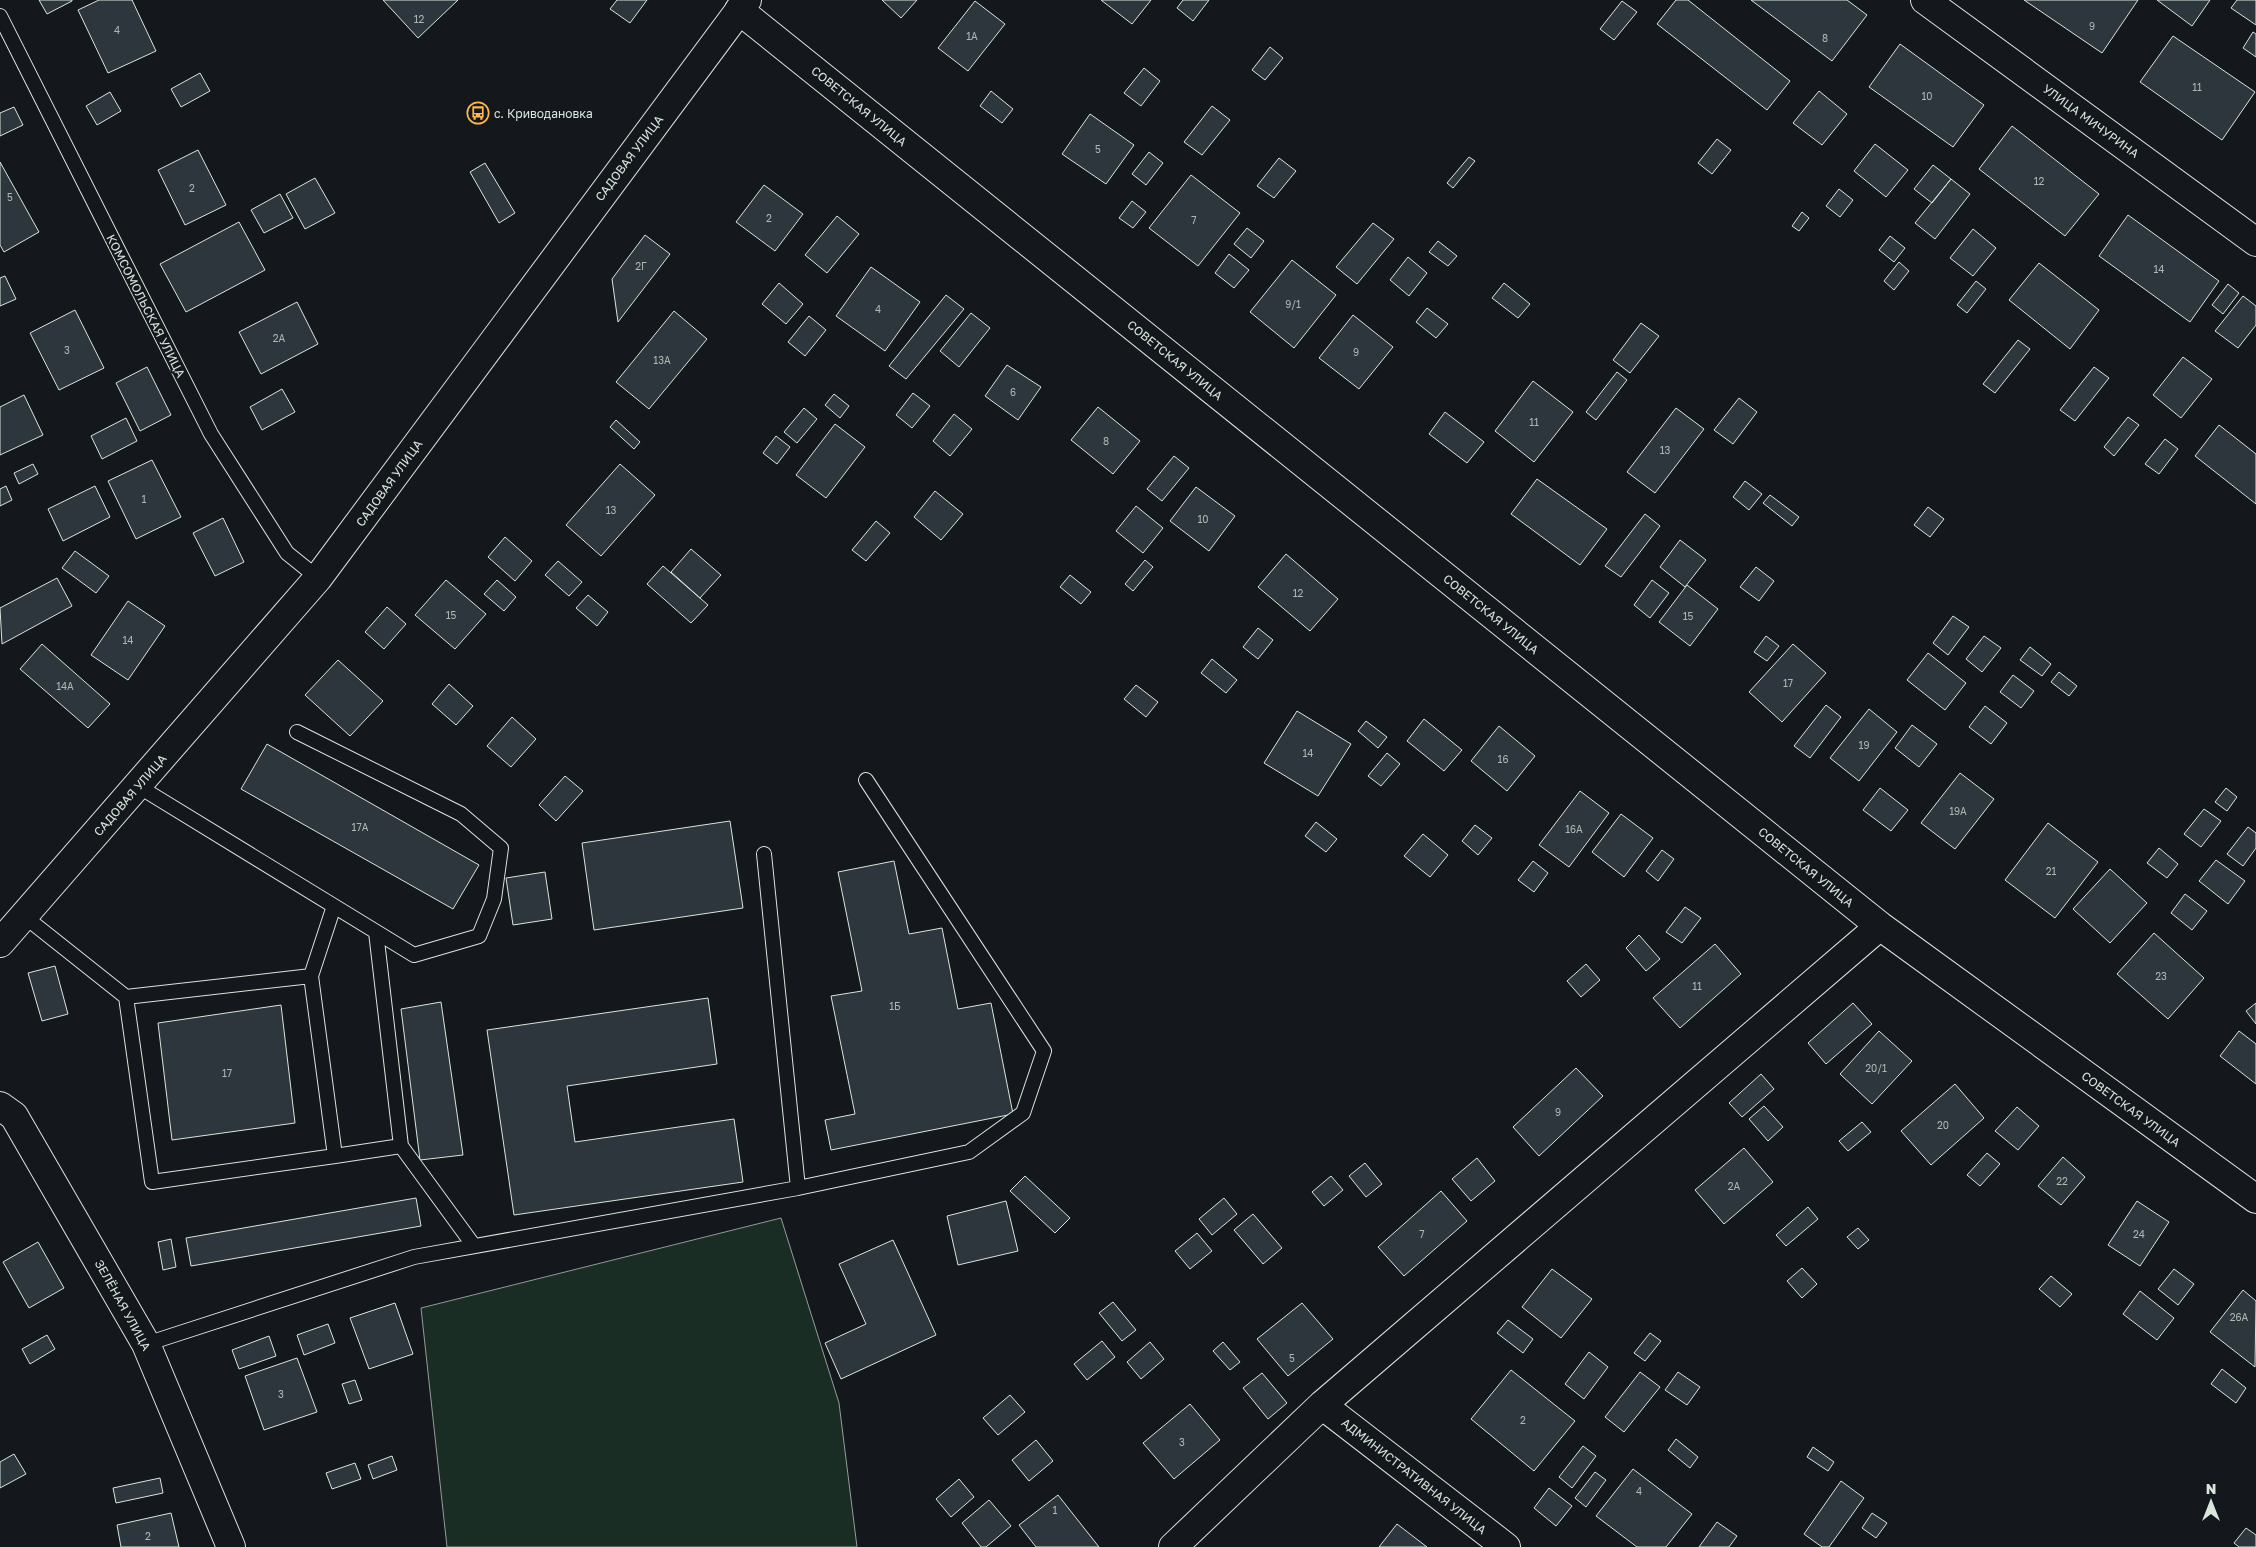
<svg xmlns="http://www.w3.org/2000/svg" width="2256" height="1547" font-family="'Golos Text',sans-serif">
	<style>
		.green { fill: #1a2d24; stroke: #939e99 }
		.building { fill: #2c363c; stroke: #d8e6dc }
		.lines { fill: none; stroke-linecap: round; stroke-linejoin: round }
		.lane-casing { stroke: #d8e6dc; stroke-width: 16 }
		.street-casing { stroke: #d8e6dc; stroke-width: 30 }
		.secondary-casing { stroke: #d8e6dc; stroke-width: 30 }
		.lane { stroke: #14181c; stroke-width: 14 }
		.street { stroke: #14181c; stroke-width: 28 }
		.secondary { stroke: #14181c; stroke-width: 28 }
		.labels { text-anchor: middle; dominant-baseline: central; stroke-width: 4; stroke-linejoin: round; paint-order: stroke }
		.number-label { font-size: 10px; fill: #adbab4 }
		.street-label { font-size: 12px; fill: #d8e6dc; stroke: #14181c }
		.poi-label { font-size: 12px; fill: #d8e6dc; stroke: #14181c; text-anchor: start }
	</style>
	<rect width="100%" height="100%" fill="#14181c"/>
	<path class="green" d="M781 1218 839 1403 857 1547H447L421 1308Z"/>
	<path class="building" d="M39 0H72V1L47 14Z
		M99 0H132L156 51 108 73 78 10Z
		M383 0H458L418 38Z
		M617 0H647L630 23 610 9Z
		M882 0H917L901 18Z
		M1101 0H1151L1132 24Z
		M1183 0H1209L1193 21 1177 8Z
		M1676 0H1688L1790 81 1767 110 1657 24Z
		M1751 0H1847L1867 15 1832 61Z
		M2024 0H2138L2102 53Z
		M2157 0H2210L2192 26Z
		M2237 0H2256V25L2231 8Z
		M975 1 1005 24 968 71 938 48Z
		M1622 1 1637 12 1614 40 1600 29Z
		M2253 32 2256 34V57L2243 48Z
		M2173 36 2255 92 2222 140 2140 82Z
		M1900 44 1984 105 1953 147 1869 87Z
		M1270 47 1283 58 1265 80 1252 70Z
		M1144 68 1160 81 1141 106 1124 93Z
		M200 73 210 91 181 107 171 89Z
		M991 91 1013 109 1002 123 980 106Z
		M1819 91 1847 114 1822 145 1793 123Z
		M110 92 121 111 97 125 86 106Z
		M1212 106 1230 120 1202 155 1184 142Z
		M14 107 23 125 0 136V113Z
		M1090 114 1134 145 1106 184 1062 154Z
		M2012 126 2099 194 2065 236 1979 169Z
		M1717 139 1731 150 1712 174 1698 163Z
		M1875 144 1908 170 1886 197 1854 171Z
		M198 150 226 205 185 225 158 170Z
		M1149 152 1163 163 1146 185 1132 174Z
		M1469 157 1475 161 1453 188 1447 183Z
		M1279 158 1296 171 1274 198 1257 186Z
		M0 162 39 232 4 252 0 245Z
		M485 163 515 213 499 223 470 172Z
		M1933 165 1951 179 1932 203 1914 189Z
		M1191 175 1240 213 1198 266 1149 228Z
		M315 178 335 213 305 229 286 194Z
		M1951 179 1970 194 1935 239 1915 223Z
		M764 185 803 214 775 251 736 222Z
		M1839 189 1853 200 1840 217 1826 206Z
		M280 194 293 218 264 233 251 210Z
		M1132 201 1146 212 1133 228 1119 218Z
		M1802 212 1809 218 1799 231 1792 226Z
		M2128 215 2219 281 2190 322 2099 256Z
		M837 216 859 234 827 273 805 255Z
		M239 222 265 270 186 312 160 264Z
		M1373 223 1394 239 1357 284 1336 267Z
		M1247 228 1264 241 1251 258 1234 244Z
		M1973 229 1996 248 1973 276 1950 258Z
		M645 235 670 254 618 322 612 279Z
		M1890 236 1905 248 1894 262 1879 250Z
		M1438 241 1457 256 1448 266 1429 252Z
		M1229 254 1249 270 1234 288 1215 273Z
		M1408 257 1427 273 1409 296 1390 280Z
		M1292 260 1336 295 1294 348 1250 312Z
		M1899 262 1909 271 1894 290 1884 281Z
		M2039 263 2099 310 2070 349 2009 300Z
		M871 267 920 302 885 351 836 316Z
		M5 276 16 299 0 306V278Z
		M1976 281 1986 289 1967 313 1957 305Z
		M779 283 803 304 786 324 762 304Z
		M1504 283 1530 304 1518 318 1492 298Z
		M2228 284 2239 293 2223 314 2212 305Z
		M946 295 964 309 906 379 889 366Z
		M2243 296 2256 306V325L2238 348 2215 331Z
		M297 302 318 344 261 374 239 332Z
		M1427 308 1448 324 1436 338 1416 322Z
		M75 310 104 368 59 390 30 333Z
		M674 311 707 339 649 409 616 382Z
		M971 313 990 328 959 367 940 351Z
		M1353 315 1393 347 1359 389 1319 358Z
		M809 316 826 330 805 356 788 342Z
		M1641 323 1659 336 1630 373 1613 360Z
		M2018 340 2030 349 1995 393 1983 384Z
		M2183 357 2212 379 2181 418 2153 395Z
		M1007 365 1041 387 1018 420 985 396Z
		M147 367 171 415 140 431 116 383Z
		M2094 367 2109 378 2075 421 2060 410Z
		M1617 372 1627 380 1596 420 1586 412Z
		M1533 381 1573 412 1534 462 1495 431Z
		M282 389 295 412 262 430 250 407Z
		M913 393 930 406 912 428 896 415Z
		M834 394 849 406 840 418 825 405Z
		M24 395 43 435 0 455V407Z
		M1739 398 1757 412 1733 444 1714 430Z
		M1098 407 1140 441 1113 474 1071 440Z
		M804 408 817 419 797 443 784 432Z
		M1676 408 1704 429 1655 493 1627 472Z
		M1445 412 1484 442 1467 463 1429 434Z
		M954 414 972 429 950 456 933 441Z
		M2128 417 2139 425 2114 456 2104 447Z
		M126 418 137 441 102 459 91 436Z
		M616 420 640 442 634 449 610 427Z
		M835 424 865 447 826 498 796 475Z
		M2219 425 2256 454V504L2195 456Z
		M776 436 790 447 777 464 763 453Z
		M2165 439 2178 449 2159 474 2145 464Z
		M1174 456 1189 468 1162 501 1147 489Z
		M152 460 181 517 136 539 108 481Z
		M33 464 38 474 19 484 14 473Z
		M620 464 655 495 601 556 566 525Z
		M1537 479 1607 529 1580 565 1511 514Z
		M1745 481 1762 494 1749 510 1733 497Z
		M6 486 12 500 0 506V489Z
		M95 486 110 517 63 541 48 509Z
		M1196 487 1235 516 1209 551 1170 521Z
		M935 491 963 514 941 540 914 517Z
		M1770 495 1799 517 1792 526 1763 503Z
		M1136 506 1163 528 1143 553 1116 531Z
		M1928 507 1944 519 1930 537 1914 525Z
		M1645 514 1660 526 1621 577 1605 566Z
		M223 518 244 562 215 576 193 533Z
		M876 521 890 533 866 561 852 550Z
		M505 537 532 561 515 581 488 557Z
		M1680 540 1706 560 1685 587 1660 567Z
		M691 549 721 575 700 598 671 572Z
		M75 551 109 576 96 593 62 568Z
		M1286 554 1338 599 1310 631 1258 587Z
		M1145 560 1153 567 1133 591 1125 584Z
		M558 561 582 582 569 596 545 575Z
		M663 566 708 605 691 623 647 584Z
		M1756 567 1774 581 1759 601 1740 587Z
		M1070 575 1091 592 1081 604 1060 587Z
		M57 578 72 606 2 644 0 608Z
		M446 580 486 614 455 649 415 615Z
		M497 580 516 597 504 611 484 594Z
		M1652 580 1669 593 1650 618 1634 605Z
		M1687 585 1718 609 1690 646 1659 622Z
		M588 595 608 612 597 626 576 608Z
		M128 601 165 626 128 680 91 655Z
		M387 607 406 624 384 649 365 632Z
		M1953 616 1969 627 1948 655 1933 643Z
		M1258 628 1273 640 1258 659 1243 647Z
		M1766 636 1779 646 1767 661 1754 652Z
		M1984 636 2001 648 1982 672 1966 659Z
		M42 644 110 704 88 728 20 669Z
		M1793 644 1826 673 1782 722 1749 692Z
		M2030 647 2051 664 2042 676 2020 660Z
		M1928 653 1966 683 1945 710 1907 680Z
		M1212 659 1237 680 1226 693 1201 673Z
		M338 660 383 701 350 736 305 695Z
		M2059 672 2077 686 2069 696 2051 682Z
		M2013 675 2034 691 2021 708 2000 692Z
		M449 684 473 706 456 725 432 704Z
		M1136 685 1158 702 1146 717 1124 699Z
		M1826 705 1841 717 1810 758 1794 746Z
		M1985 706 2007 723 1991 744 1969 727Z
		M1869 709 1897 732 1859 781 1830 758Z
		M1297 711 1351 744 1318 796 1264 763Z
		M512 717 536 739 511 767 487 746Z
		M1424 719 1462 750 1444 771 1407 741Z
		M1366 721 1387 737 1378 748 1358 731Z
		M1912 725 1937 744 1919 767 1895 748Z
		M1499 726 1535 756 1507 791 1471 761Z
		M267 744 479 865 453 909 241 789Z
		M1387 753 1400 764 1381 786 1368 776Z
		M1960 773 1994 799 1955 849 1921 823Z
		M565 776 583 791 556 821 539 805Z
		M1880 788 1908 810 1891 831 1863 810Z
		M2226 788 2237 797 2227 811 2215 802Z
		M1580 791 1609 813 1569 867 1539 845Z
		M2204 809 2221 821 2201 847 2184 834Z
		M1621 814 1653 838 1624 877 1592 852Z
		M730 821 743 908 594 930 582 843Z
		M1316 822 1337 839 1326 852 1305 836Z
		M2048 823 2098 862 2055 918 2005 880Z
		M1475 825 1492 838 1478 855 1462 841Z
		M2248 827 2256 833V848L2243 866 2227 854Z
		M1423 834 1448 855 1430 877 1404 856Z
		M2159 848 2178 864 2167 878 2147 863Z
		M1662 850 1674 859 1658 881 1646 871Z
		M2216 860 2245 881 2228 904 2199 881Z
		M894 861 909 934 942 928 958 1009 991 1003 1013 1114 831 1150 825 1120 855 1114 831 996 862 991 838 872Z
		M1533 861 1548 873 1534 892 1518 880Z
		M2110 869 2147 903 2110 943 2073 909Z
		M545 872 552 919 513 925 506 878Z
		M2185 894 2207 911 2192 930 2171 913Z
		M1685 907 1701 918 1682 943 1666 932Z
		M2154 933 2204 978 2168 1019 2117 974Z
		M1639 935 1660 959 1646 971 1626 948Z
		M1715 944 1741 974 1680 1028 1653 998Z
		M1586 964 1600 980 1581 997 1567 981Z
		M55 966 68 1014 42 1021 28 973Z
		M708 998 717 1064 567 1086 575 1142 734 1119 743 1182 514 1215 487 1030Z
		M441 1002 463 1155 420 1160 401 1009Z
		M1853 1003 1872 1024 1826 1064 1808 1043Z
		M2256 1003V1024L2246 1011Z
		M281 1005 295 1123 172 1140 158 1023Z
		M1879 1031 1912 1061 1872 1104 1840 1074Z
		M2239 1031 2256 1044V1084L2220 1056Z
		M1576 1068 1603 1096 1539 1156 1513 1127Z
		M1761 1074 1774 1089 1742 1117 1729 1103Z
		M1955 1084 1984 1118 1931 1165 1901 1131Z
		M1764 1106 1783 1127 1768 1141 1749 1119Z
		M2017 1107 2039 1126 2018 1150 1995 1131Z
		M1862 1122 1871 1132 1848 1151 1839 1141Z
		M1744 1148 1773 1182 1724 1224 1695 1190Z
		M1987 1153 2000 1164 1980 1186 1967 1175Z
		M2063 1157 2085 1177 2061 1205 2038 1186Z
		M1477 1158 1495 1181 1471 1201 1452 1179Z
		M1365 1163 1382 1184 1366 1197 1349 1176Z
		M1025 1176 1070 1218 1055 1233 1010 1191Z
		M1331 1176 1343 1190 1324 1206 1312 1192Z
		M1441 1191 1467 1221 1404 1276 1378 1247Z
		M416 1198 421 1226 191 1266 186 1238Z
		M1224 1198 1237 1214 1212 1235 1199 1219Z
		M1006 1201 1018 1251 958 1265 947 1216Z
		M2137 1201 2169 1222 2140 1266 2108 1245Z
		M1808 1207 1818 1219 1786 1246 1776 1235Z
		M1253 1214 1282 1248 1263 1264 1234 1230Z
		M1858 1228 1869 1240 1858 1249 1847 1237Z
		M1197 1233 1212 1251 1190 1269 1175 1251Z
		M171 1239 176 1267 163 1270 158 1242Z
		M893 1240 936 1335 841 1379 825 1343 866 1324 839 1264Z
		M38 1242 64 1288 29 1308 3 1262Z
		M1802 1268 1817 1284 1802 1298 1787 1281Z
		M1552 1269 1592 1299 1561 1338 1522 1307Z
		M2174 1269 2194 1284 2178 1305 2158 1289Z
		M2051 1276 2072 1294 2060 1307 2039 1289Z
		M2243 1290 2256 1301 2255 1367 2210 1332Z
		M2140 1291 2174 1318 2157 1340 2123 1314Z
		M1113 1302 1136 1330 1122 1341 1099 1313Z
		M395 1303 413 1354 369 1369 350 1318Z
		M1302 1303 1333 1339 1288 1376 1257 1339Z
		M1508 1320 1533 1339 1523 1353 1497 1333Z
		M328 1324 335 1343 304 1355 297 1335Z
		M1650 1333 1661 1341 1645 1361 1634 1353Z
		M47 1335 55 1349 30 1364 22 1349Z
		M269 1336 276 1356 239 1369 232 1350Z
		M1102 1341 1115 1357 1087 1380 1074 1364Z
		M1150 1342 1164 1359 1141 1379 1127 1362Z
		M1223 1342 1240 1362 1230 1370 1213 1351Z
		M1589 1352 1608 1367 1584 1399 1565 1384Z
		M297 1358 317 1412 264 1430 245 1376Z
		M2222 1369 2246 1388 2236 1403 2211 1384Z
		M1511 1370 1575 1421 1534 1471 1471 1419Z
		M1640 1372 1660 1387 1624 1432 1605 1417Z
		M1678 1372 1700 1387 1687 1405 1665 1390Z
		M1262 1373 1287 1403 1268 1419 1243 1388Z
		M355 1380 362 1400 349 1404 342 1384Z
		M1010 1395 1025 1412 998 1435 983 1418Z
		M1190 1404 1220 1440 1174 1479 1143 1443Z
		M1676 1439 1698 1457 1690 1468 1668 1450Z
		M1036 1440 1053 1461 1029 1481 1012 1460Z
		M1583 1446 1596 1456 1572 1488 1559 1477Z
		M1813 1447 1834 1462 1828 1471 1807 1457Z
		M14 1454 26 1474 0 1488V1462Z
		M392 1456 397 1470 373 1479 368 1465Z
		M355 1463 361 1479 332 1489 326 1473Z
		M1633 1469 1692 1514 1666 1547H1637L1596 1516Z
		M1595 1472 1606 1480 1586 1507 1575 1498Z
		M160 1478 163 1493 116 1503 113 1488Z
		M959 1479 974 1497 951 1517 936 1499Z
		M1841 1481 1864 1498 1829 1547H1822L1804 1534Z
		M1549 1488 1572 1506 1556 1526 1534 1508Z
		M1058 1495 1099 1547H1036L1019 1525Z
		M989 1500 1011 1526 986 1547H981L962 1523Z
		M171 1513 179 1547H121L117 1525Z
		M1872 1513 1887 1523 1876 1538 1862 1528Z
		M1717 1522 1737 1536 1729 1547H1699Z
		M1397 1524 1427 1547H1379Z
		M2246 1528 2256 1535V1547H2239L2234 1543Z"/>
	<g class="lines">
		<g class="lane-casing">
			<path id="lane" d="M0 16 211 434 287 553 318 578
				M138 786 414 955 479 936 494 899 501 848 461 814 297 732
				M764 854 798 1188
				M24 916 126 997 311 976
				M126 997 152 1182 335 1156 311 976 334 906
				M401 1146 474 1246
				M335 1156 401 1146 376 932
				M146 1344 414 1257 798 1188 969 1152 1023 1113 1044 1051 866 780"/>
		</g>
		<g class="street-casing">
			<path id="street" d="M1925 0 2256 242
				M739 10 1880 926 2256 1199
				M0 1106 14 1116 146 1344 231 1547
				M1322 1405 1506 1547
				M1173 1547 1322 1405 1880 926"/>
		</g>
		<g class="secondary-casing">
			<path id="secondary" d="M0 943 318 578 747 0"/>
		</g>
		<use href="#lane" class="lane"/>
		<use href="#street" class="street"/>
		<use href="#secondary" class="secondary"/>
	</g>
	<defs>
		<g id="bus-ring" transform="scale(1.125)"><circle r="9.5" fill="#14181c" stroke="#ffb74d" stroke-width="1.5"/><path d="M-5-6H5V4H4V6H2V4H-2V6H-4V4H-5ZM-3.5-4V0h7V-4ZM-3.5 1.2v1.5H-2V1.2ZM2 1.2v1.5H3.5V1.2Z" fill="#ffb74d"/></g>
	</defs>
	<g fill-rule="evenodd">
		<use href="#bus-ring" x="478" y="113"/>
	</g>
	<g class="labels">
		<g class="number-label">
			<text x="419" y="19">12</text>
			<text x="2092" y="26">9</text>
			<text x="117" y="30">4</text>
			<text x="972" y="36">1А</text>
			<text x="1825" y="38">8</text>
			<text x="2197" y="87">11</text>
			<text x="1927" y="96">10</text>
			<text x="1098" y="149">5</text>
			<text x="2039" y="181">12</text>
			<text x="192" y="188">2</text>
			<text x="10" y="197">5</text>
			<text x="769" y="218">2</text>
			<text x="1194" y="220">7</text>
			<text x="641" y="266">2Г</text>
			<text x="2159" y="269">14</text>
			<text x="1293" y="304">9/1</text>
			<text x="878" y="309">4</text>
			<text x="279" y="338">2А</text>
			<text x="67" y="350">3</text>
			<text x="1356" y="352">9</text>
			<text x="662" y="360">13А</text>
			<text x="1013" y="392">6</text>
			<text x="1534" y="422">11</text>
			<text x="1106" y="441">8</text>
			<text x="1665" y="450">13</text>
			<text x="144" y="499">1</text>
			<text x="611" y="510">13</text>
			<text x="1203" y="519">10</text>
			<text x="1298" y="593">12</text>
			<text x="451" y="615">15</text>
			<text x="1688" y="616">15</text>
			<text x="128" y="640">14</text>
			<text x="1788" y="683">17</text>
			<text x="65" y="686">14А</text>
			<text x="1864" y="745">19</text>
			<text x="1308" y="753">14</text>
			<text x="1503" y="759">16</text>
			<text x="1958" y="811">19А</text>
			<text x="360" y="827">17А</text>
			<text x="1574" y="829">16А</text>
			<text x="2051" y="871">21</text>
			<text x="2161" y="976">23</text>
			<text x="1697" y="986">11</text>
			<text x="895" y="1006">1Б</text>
			<text x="1876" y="1068">20/1</text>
			<text x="227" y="1073">17</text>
			<text x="1558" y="1112">9</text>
			<text x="1943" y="1125">20</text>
			<text x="2062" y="1181">22</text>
			<text x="1734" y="1186">2А</text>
			<text x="1422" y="1234">7</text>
			<text x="2139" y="1234">24</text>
			<text x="2239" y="1317">26А</text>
			<text x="1292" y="1358">5</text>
			<text x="281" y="1394">3</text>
			<text x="1523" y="1420">2</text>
			<text x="1182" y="1442">3</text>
			<text x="1639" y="1491">4</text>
			<text x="1055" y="1510">1</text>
			<text x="148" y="1536">2</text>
		</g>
		<g class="street-label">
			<text transform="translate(859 106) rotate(39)">СОВЕТСКАЯ УЛИЦА</text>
			<text transform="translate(2091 121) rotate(36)">УЛИЦА МИЧУРИНА</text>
			<text transform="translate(629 158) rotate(-53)">САДОВАЯ УЛИЦА</text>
			<text transform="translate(146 306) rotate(63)">КОМСОМОЛЬСКАЯ УЛИЦА</text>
			<text transform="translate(1175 360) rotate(39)">СОВЕТСКАЯ УЛИЦА</text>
			<text transform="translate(389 483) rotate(-54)">САДОВАЯ УЛИЦА</text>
			<text transform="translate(1491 614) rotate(39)">СОВЕТСКАЯ УЛИЦА</text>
			<text transform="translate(130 795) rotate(-49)">САДОВАЯ УЛИЦА</text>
			<text transform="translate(1806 867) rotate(39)">СОВЕТСКАЯ УЛИЦА</text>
			<text transform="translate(2131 1109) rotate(36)">СОВЕТСКАЯ УЛИЦА</text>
			<text transform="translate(123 1305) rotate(61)">ЗЕЛЁНАЯ УЛИЦА</text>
			<text transform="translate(1414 1476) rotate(38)">АДМИНИСТРАТИВНАЯ УЛИЦА</text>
		</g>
		<g class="poi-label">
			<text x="494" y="113">с. Криводановка</text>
		</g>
	</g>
	<g transform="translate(2211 1502)" stroke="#14181c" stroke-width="4" paint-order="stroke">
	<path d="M0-4L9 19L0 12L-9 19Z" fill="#d8e6dc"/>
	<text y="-8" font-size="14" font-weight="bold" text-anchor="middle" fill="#d8e6dc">N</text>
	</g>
</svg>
